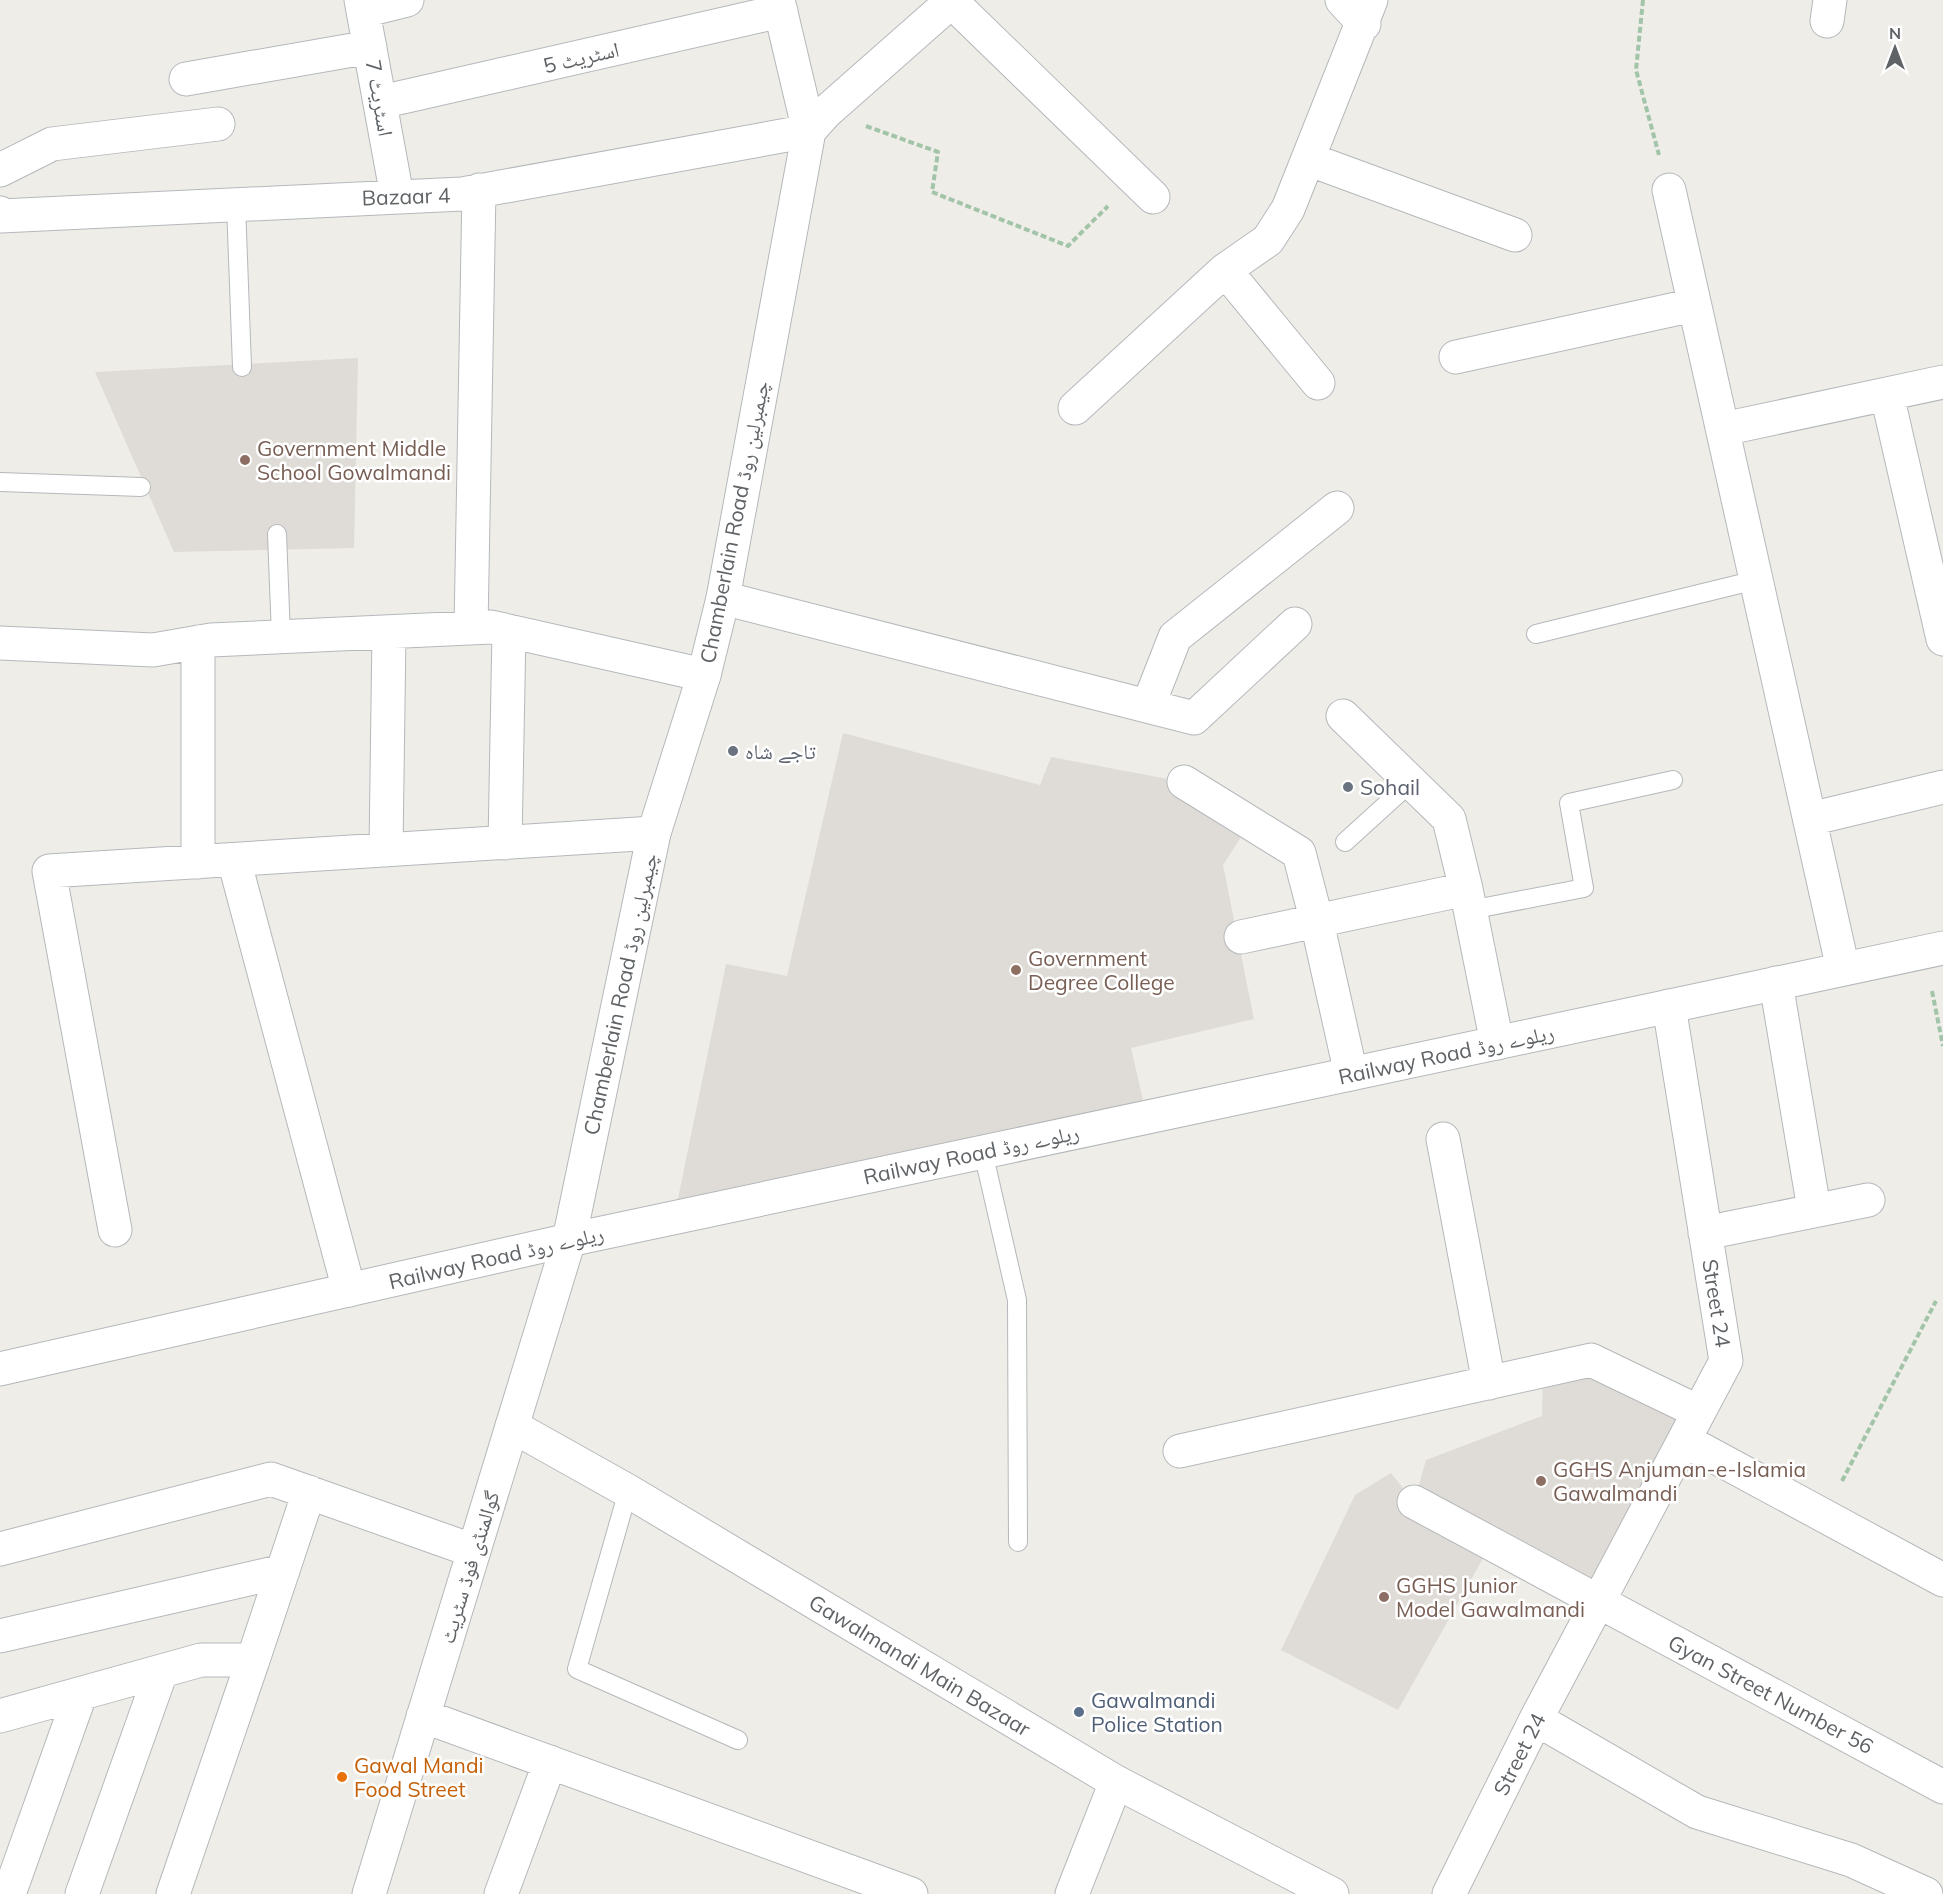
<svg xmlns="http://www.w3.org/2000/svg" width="1943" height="1894" font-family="Mulish,'Noto Naskh Arabic',sans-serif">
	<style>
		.education { fill: #dfdcd7 }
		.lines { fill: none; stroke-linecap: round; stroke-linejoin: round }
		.service-casing { stroke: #b5b8bb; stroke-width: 20 }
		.minor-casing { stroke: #b5b8bb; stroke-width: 35 }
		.tertiary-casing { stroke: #b5b8bb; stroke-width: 35 }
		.secondary-casing { stroke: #b4b7ba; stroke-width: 35 }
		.path { stroke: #a2c4a9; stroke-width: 4; stroke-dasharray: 6 3; stroke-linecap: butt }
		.service { stroke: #fff; stroke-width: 18 }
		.minor { stroke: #fff; stroke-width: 33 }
		.tertiary { stroke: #fff; stroke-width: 33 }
		.secondary { stroke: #fff; stroke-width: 33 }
		.education-dot { fill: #8d6e63; stroke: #fff; stroke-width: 2 }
		.worship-dot { fill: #6b7280; stroke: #fff; stroke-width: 2 }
		.service-dot { fill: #5c6f8a; stroke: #fff; stroke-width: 2 }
		.food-dot { fill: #e8710a; stroke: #fff; stroke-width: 2 }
		.labels { text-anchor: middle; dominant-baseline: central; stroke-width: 5; stroke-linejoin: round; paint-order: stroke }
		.street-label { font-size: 21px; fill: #5f6366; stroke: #fff }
		.education-label { font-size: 21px; fill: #785e54; stroke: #fff; text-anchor: start }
		.worship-label { font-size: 21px; fill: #5b616d; stroke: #fff; text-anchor: start }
		.service-label { font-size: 21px; fill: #4e5e75; stroke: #fff; text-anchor: start }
		.food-label { font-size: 21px; fill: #c56008; stroke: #fff; text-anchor: start }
	</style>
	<rect width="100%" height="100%" fill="#efede8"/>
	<path class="education" d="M358 358 354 548 174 552 95 372Z
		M843 733 1040 785 1051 757 1184 782 1250 823 1223 865 1254 1019 1131 1048 1147 1117 674 1218 726 964 787 976Z
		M1591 1360 1699 1412 1598 1602 1491 1544 1398 1710 1281 1650 1355 1495 1391 1473 1414 1502 1426 1460 1542 1416 1543 1371Z"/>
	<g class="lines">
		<g class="service-casing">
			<path id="service" d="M236 204 242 367
				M0 482 141 487
				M277 534 281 636
				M1536 634 1756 580
				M1345 842 1411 782
				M1470 910 1584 888 1569 803 1673 780
				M983 1152 1017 1300 1018 1542
				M628 1491 577 1669 738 1740"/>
		</g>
		<g class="minor-casing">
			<path id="minor" d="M361 0 397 196
				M1342 0 1364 24
				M951 1 1153 197
				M363 11 407 0
				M1827 21 1830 0
				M186 79 370 47
				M381 102 781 11
				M1308 159 1515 235
				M0 170 52 144 218 124
				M1669 190 1843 969
				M0 213 1 216 462 194 809 131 778 0
				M1225 270 1318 383
				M1456 357 1694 305
				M1887 395 1943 639
				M1075 408 1225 270 1268 240 1288 209 1371 0
				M1723 429 1943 382
				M723 598 1194 718 1295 624
				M471 628 479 190
				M0 643 153 650 211 640 491 627 704 675
				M1148 706 1175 637 1337 508
				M1343 716 1449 819 1466 889
				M1184 782 1299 853 1317 922 1351 1074
				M1810 819 1943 787
				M505 843 509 631
				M386 850 389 632
				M234 860 349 1290
				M198 862V642
				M1241 937 1466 889 1497 1043
				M1776 983 1814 1209
				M1443 1139 1489 1383
				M115 1230 49 871 654 833
				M1705 1233 1868 1200
				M1684 1440 1943 1580
				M1180 1451 1591 1360 1699 1412
				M1414 1502 1943 1787
				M0 1549 271 1479 474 1551
				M0 1636 283 1571
				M253 1660 309 1492
				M0 1716 201 1660H253L173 1894
				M423 1716 911 1894
				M1536 1719 1697 1812 1851 1860 1926 1894
				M9 1894 80 1695
				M82 1894 161 1672
				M369 1894 569 1240
				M501 1894 550 1762
				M1072 1894 1116 1782
				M1449 1894 1536 1719 1726 1361 1669 1006"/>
		</g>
		<g class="tertiary-casing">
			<path id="tertiary" d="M569 1240 654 833 704 675 723 598 809 131 826 112 953 0
				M512 1426 628 1491 1116 1782 1332 1894"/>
		</g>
		<g class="secondary-casing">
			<path id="secondary" d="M0 1369 569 1240 1943 948"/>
		</g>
		<path class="path" d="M1643 0 1636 70 1659 155
			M866 126 938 152 932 192 1068 246 1108 206
			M1932 991 1943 1046
			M1842 1481 1936 1301"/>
		<use href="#service" class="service"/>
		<use href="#minor" class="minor"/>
		<use href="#tertiary" class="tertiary"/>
		<use href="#secondary" class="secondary"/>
	</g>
	<g class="education-dot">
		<circle cx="245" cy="460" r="6"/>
		<circle cx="1016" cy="970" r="6"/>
		<circle cx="1541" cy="1481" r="6"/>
		<circle cx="1384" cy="1597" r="6"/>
	</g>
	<g class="worship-dot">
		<circle cx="733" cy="751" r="6"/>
		<circle cx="1348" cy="787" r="6"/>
	</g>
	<circle class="service-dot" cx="1079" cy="1712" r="6"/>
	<circle class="food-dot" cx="342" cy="1777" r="6"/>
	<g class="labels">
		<g class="street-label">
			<text transform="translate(581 57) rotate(-13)">اسٹریٹ 5</text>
			<text transform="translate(380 98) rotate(80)">اسٹریٹ 7</text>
			<text transform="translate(406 196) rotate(-2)">Bazaar 4</text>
			<text transform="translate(734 522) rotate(-79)">Chamberlain Road چیمبرلین روڈ</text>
			<text transform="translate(620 994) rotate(-78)">Chamberlain Road چیمبرلین روڈ</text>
			<text transform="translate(1446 1054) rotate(-12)">Railway Road ریلوے روڈ</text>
			<text transform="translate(971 1154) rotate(-12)">Railway Road ریلوے روڈ</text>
			<text transform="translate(496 1257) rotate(-13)">Railway Road ریلوے روڈ</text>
			<text transform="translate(1717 1303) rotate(81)">Street 24</text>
			<text transform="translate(469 1567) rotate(-73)">گوالمنڈی فوڈ سٹریٹ</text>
			<text transform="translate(920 1665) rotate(31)">Gawalmandi Main Bazaar</text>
			<text transform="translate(1771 1694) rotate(28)">Gyan Street Number 56</text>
			<text transform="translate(1519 1754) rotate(-63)">Street 24</text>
		</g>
		<g class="education-label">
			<text x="257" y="448">Government Middle<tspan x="257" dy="24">School Gowalmandi</tspan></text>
			<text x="1028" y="958">Government<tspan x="1028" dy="24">Degree College</tspan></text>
			<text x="1553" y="1469">GGHS Anjuman-e-Islamia<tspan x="1553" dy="24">Gawalmandi</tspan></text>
			<text x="1396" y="1585">GGHS Junior<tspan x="1396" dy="24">Model Gawalmandi</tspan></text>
		</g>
		<g class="worship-label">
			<text x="745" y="751">تاجے شاہ</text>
			<text x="1360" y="787">Sohail</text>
		</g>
		<g class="service-label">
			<text x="1091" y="1700">Gawalmandi<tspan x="1091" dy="24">Police Station</tspan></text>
		</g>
		<g class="food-label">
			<text x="354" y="1765">Gawal Mandi<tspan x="354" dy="24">Food Street</tspan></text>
		</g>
	</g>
	<g transform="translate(1895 48)" stroke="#ffffff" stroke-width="4.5" paint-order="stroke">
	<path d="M0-4.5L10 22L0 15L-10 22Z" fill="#5f6366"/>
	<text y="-9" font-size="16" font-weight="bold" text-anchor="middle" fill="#5f6366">N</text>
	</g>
</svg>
